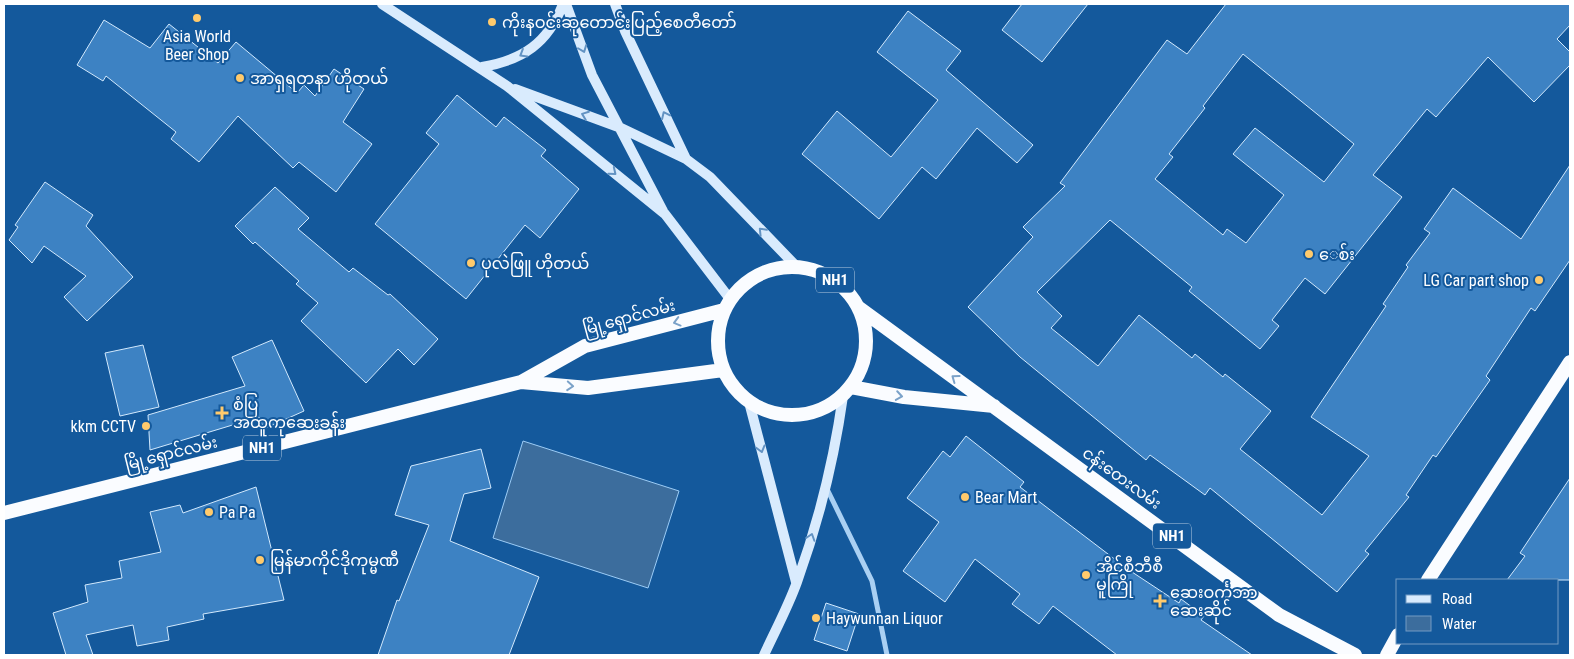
<svg xmlns="http://www.w3.org/2000/svg" width="1574" height="659" font-family="'Roboto Condensed','Noto Sans Myanmar',sans-serif">
	<style>
		.water { fill: #3c6d9d; stroke: #9cccf6 }
		.building { fill: #3d82c3; stroke: #d2e9fd; fill-rule: evenodd }
		.lines { fill: none; stroke-linecap: round; stroke-linejoin: round }
		.minor { stroke: #aad0f3; stroke-width: 5 }
		.secondary { stroke: #d9ebfd; stroke-width: 10 }
		.trunk { stroke: #fafcff; stroke-width: 14 }
		.oneway { stroke: #6393c3 }
		.oneway2 { stroke: #7ba2c9 }
		.poi-dot { fill: #ffca6c; stroke: #14599c; stroke-width: 2 }
		.labels { text-anchor: middle; dominant-baseline: central; stroke-width: 4; stroke-linejoin: round; paint-order: stroke }
		.shield { fill: #14599c; stroke: #b8cde1; stroke-width: 1 }
		.shield-label { font-size: 15px; font-weight: bold; fill: #fff }
		.poi-label { font-size: 16px; fill: #fff; stroke: #14599c; text-anchor: start }
		.street-label { font-size: 16px; fill: #fff; stroke: #14599c }
	</style>
	<rect width="100%" height="100%" fill="#14599c"/>
	<path class="water" d="M523 441 679 491 648 588 493 538Z"/>
	<path class="building" d="M1022 4H1088L1042 62 1002 30Z
		M1226 4H1570V25L1557 39 1570 52V65L1534 102 1488 57 1436 117 1427 109 1373 175 1402 197 1325 294 1305 278 1272 320 1279 326 1260 349 1189 291 1192 287 1110 220 1037 292 1062 316 1051 328 1098 366 1139 315 1192 358 1195 354 1223 377 1225 374 1271 411 1240 449 1322 515 1369 456 1311 417 1386 306 1383 304 1408 267 1406 265 1430 233 1424 229 1453 188 1521 239 1570 165V260L1535 311 1531 308 1486 376 1490 380 1436 457 1433 455 1406 495 1409 497 1365 551 1369 554 1337 592 1210 488 1205 495 1150 455 1146 460 1020 357 968 307 1033 237 1023 227 1065 186 1060 183 1167 40 1187 54ZM1243 54 1354 144 1324 182 1255 128 1233 154 1284 195 1246 243 1227 229 1223 235 1155 179 1173 157 1169 154 1205 108 1203 106Z
		M908 11 961 51 946 70 1033 145 1017 163 977 128 936 179 922 167 879 219 802 154 837 111 891 157 938 100 877 52Z
		M104 20 150 48 169 24 218 63 236 42 297 93 304 85 315 96 334 69 364 89 343 122 372 144 336 192 299 162 293 168 238 116 199 162 171 139 176 132 106 76 103 81 77 65Z
		M457 95 496 127 504 117 546 150 541 156 579 189 540 238 525 225 466 299 375 224 439 144 426 133Z
		M45 182 93 215 86 226 133 277 87 321 64 297 86 276 44 246 32 263 9 240 18 227 15 225Z
		M275 187 309 218 298 229 349 272 353 268 388 295 390 294 438 339 414 365 398 349 366 383 301 321 318 303 296 284 299 281 255 242 253 244 235 226Z
		M272 340 304 411 264 429 259 417 150 450 148 415 245 386 232 357Z
		M143 345 159 407 120 416 105 353Z
		M966 436 1024 482 1020 487 1129 570 1179 603 1181 599 1204 616 1201 620 1252 655H1117L1053 606 1039 624 1012 604 1020 594 975 559 945 602 903 571 939 522 907 498 943 451 950 457Z
		M481 449 491 488 464 494 450 541 539 577 509 655H378L397 600 399 601 429 525 395 515 411 466Z
		M1570 478V580H1507L1525 556 1520 553Z
		M256 487 284 600 203 614 204 619 167 627 169 640 137 646 133 625 86 635 93 655H66L53 613 88 602 85 585 122 578 119 561 161 552 150 512 180 505 183 513Z
		M826 603 859 614 847 651 814 640Z"/>
	<g class="lines">
		<path class="minor" d="M827 489 872 581 887 655"/>
		<path class="secondary" d="M382 4 507 86 665 214 730 299
			M566 4 592 75 663 211
			M615 4 625 31 686 159
			M482 67C523 60 548 43 563 4
			M515 89 621 128 686 159 710 177 796 266
			M749 402 796 582
			M764 655C775 631 788 607 797 582 819 521 834 460 843 396"/>
		<path class="trunk" d="M718 341a74 74 0 1 1 148 0a74 74 0 1 1-148 0Z
			M859 308 1279 615 1355 655
			M521 382 588 388 723 370
			M851 387 904 397 994 406
			M4 513 521 382 585 346 724 310
			M1428 580 1570 362
			M1387 655 1398 635"/>
	</g>
	<defs><path id="oneway-chevron" d="M-2-3.5L2.5 0L-2 3.5" fill="none" stroke-width="1.6" stroke-linecap="round" stroke-linejoin="round" transform="scale(1.25)"/></defs>
	<g class="oneway">
		<use href="#oneway-chevron" transform="translate(583 49) rotate(69)"/>
		<use href="#oneway-chevron" transform="translate(523 54) rotate(149)"/>
		<use href="#oneway-chevron" transform="translate(585 115) rotate(-159)"/>
		<use href="#oneway-chevron" transform="translate(665 115) rotate(-115)"/>
		<use href="#oneway-chevron" transform="translate(613 172) rotate(39)"/>
		<use href="#oneway-chevron" transform="translate(762 231) rotate(-134)"/>
		<use href="#oneway-chevron" transform="translate(761 449) rotate(75)"/>
		<use href="#oneway-chevron" transform="translate(811 537) rotate(-72)"/>
	</g>
	<g class="oneway2">
		<use href="#oneway-chevron" transform="translate(677 322) rotate(165)"/>
		<use href="#oneway-chevron" transform="translate(955 378) rotate(-144)"/>
		<use href="#oneway-chevron" transform="translate(570 386) rotate(4)"/>
		<use href="#oneway-chevron" transform="translate(899 396) rotate(9)"/>
	</g>
	<g class="poi-dot">
		<circle cx="197" cy="18" r="5"/>
		<circle cx="492" cy="22" r="5"/>
		<circle cx="240" cy="78" r="5"/>
		<circle cx="1309" cy="254" r="5"/>
		<circle cx="471" cy="263" r="5"/>
		<circle cx="1539" cy="280" r="5"/>
		<path d="M219.5 405.5h5v5h5v5h-5v5h-5v-5h-5v-5h5z"/>
		<circle cx="146" cy="426" r="5"/>
		<circle cx="965" cy="497" r="5"/>
		<circle cx="209" cy="512" r="5"/>
		<circle cx="260" cy="560" r="5"/>
		<circle cx="1086" cy="575" r="5"/>
		<path d="M1157.5 593.5h5v5h5v5h-5v5h-5v-5h-5v-5h5z"/>
		<circle cx="816" cy="618" r="5"/>
	</g>
	<g class="labels">
		<g class="shield">
			<rect x="816" y="267.5" width="38" height="25" rx="4"/>
			<rect x="243" y="435.5" width="38" height="25" rx="4"/>
			<rect x="1153" y="523.5" width="38" height="25" rx="4"/>
		</g>
		<g class="shield-label">
			<text x="835" y="280">NH1</text>
			<text x="262" y="448">NH1</text>
			<text x="1172" y="536">NH1</text>
		</g>
		<g class="poi-label">
			<text x="502" y="22">ကိုးနဝင်းဆုတောင်းပြည့်စေတီတော်</text>
			<text x="197" y="36" text-anchor="middle">Asia World<tspan x="197" dy="18">Beer Shop</tspan></text>
			<text x="250" y="78">အာရှရတနာ ဟိုတယ်</text>
			<text x="1319" y="254">ေစ်း</text>
			<text x="481" y="263">ပုလဲဖြူ ဟိုတယ်</text>
			<text x="1529" y="280" text-anchor="end">LG Car part shop</text>
			<text x="233" y="404">စံပြ<tspan x="233" dy="18">အထူကုဆေးခန်း</tspan></text>
			<text x="136" y="426" text-anchor="end">kkm CCTV</text>
			<text x="975" y="497">Bear Mart</text>
			<text x="219" y="512">Pa Pa</text>
			<text x="270" y="560">မြန်မာကိုင်ဒိုကုမ္မဏီ</text>
			<text x="1096" y="566">အိုင်စီဘီစီ<tspan x="1096" dy="18">မူကြို</tspan></text>
			<text x="1170" y="592">ဆေးဝင်္ကဘာ<tspan x="1170" dy="18">ဆေးဆိုင်</tspan></text>
			<text x="826" y="618">Haywunnan Liquor</text>
		</g>
		<g class="street-label">
			<text transform="translate(629 317) rotate(-15)">မြို့ရှောင်လမ်း</text>
			<text transform="translate(171 453) rotate(-14)">မြို့ရှောင်လမ်း</text>
			<text transform="translate(1122 478) rotate(36)">ငန်းတေးလမ်း</text>
		</g>
	</g>
	<rect width="1574" height="659" fill="none" stroke="#ffffff" stroke-width="10"/>
	<rect x="1396" y="579" width="162" height="65" fill="#14599c" stroke="#729bc4"/>
	<rect x="1406" y="595" width="25" height="8" fill="#d9ebfd" stroke="#729bc4"/>
	<text x="1442" y="604" font-size="15" fill="#ffffff">Road</text>
	<rect x="1406" y="616" width="25" height="15" fill="#3c6d9d" stroke="#729bc4"/>
	<text x="1442" y="629" font-size="15" fill="#ffffff">Water</text>
</svg>
